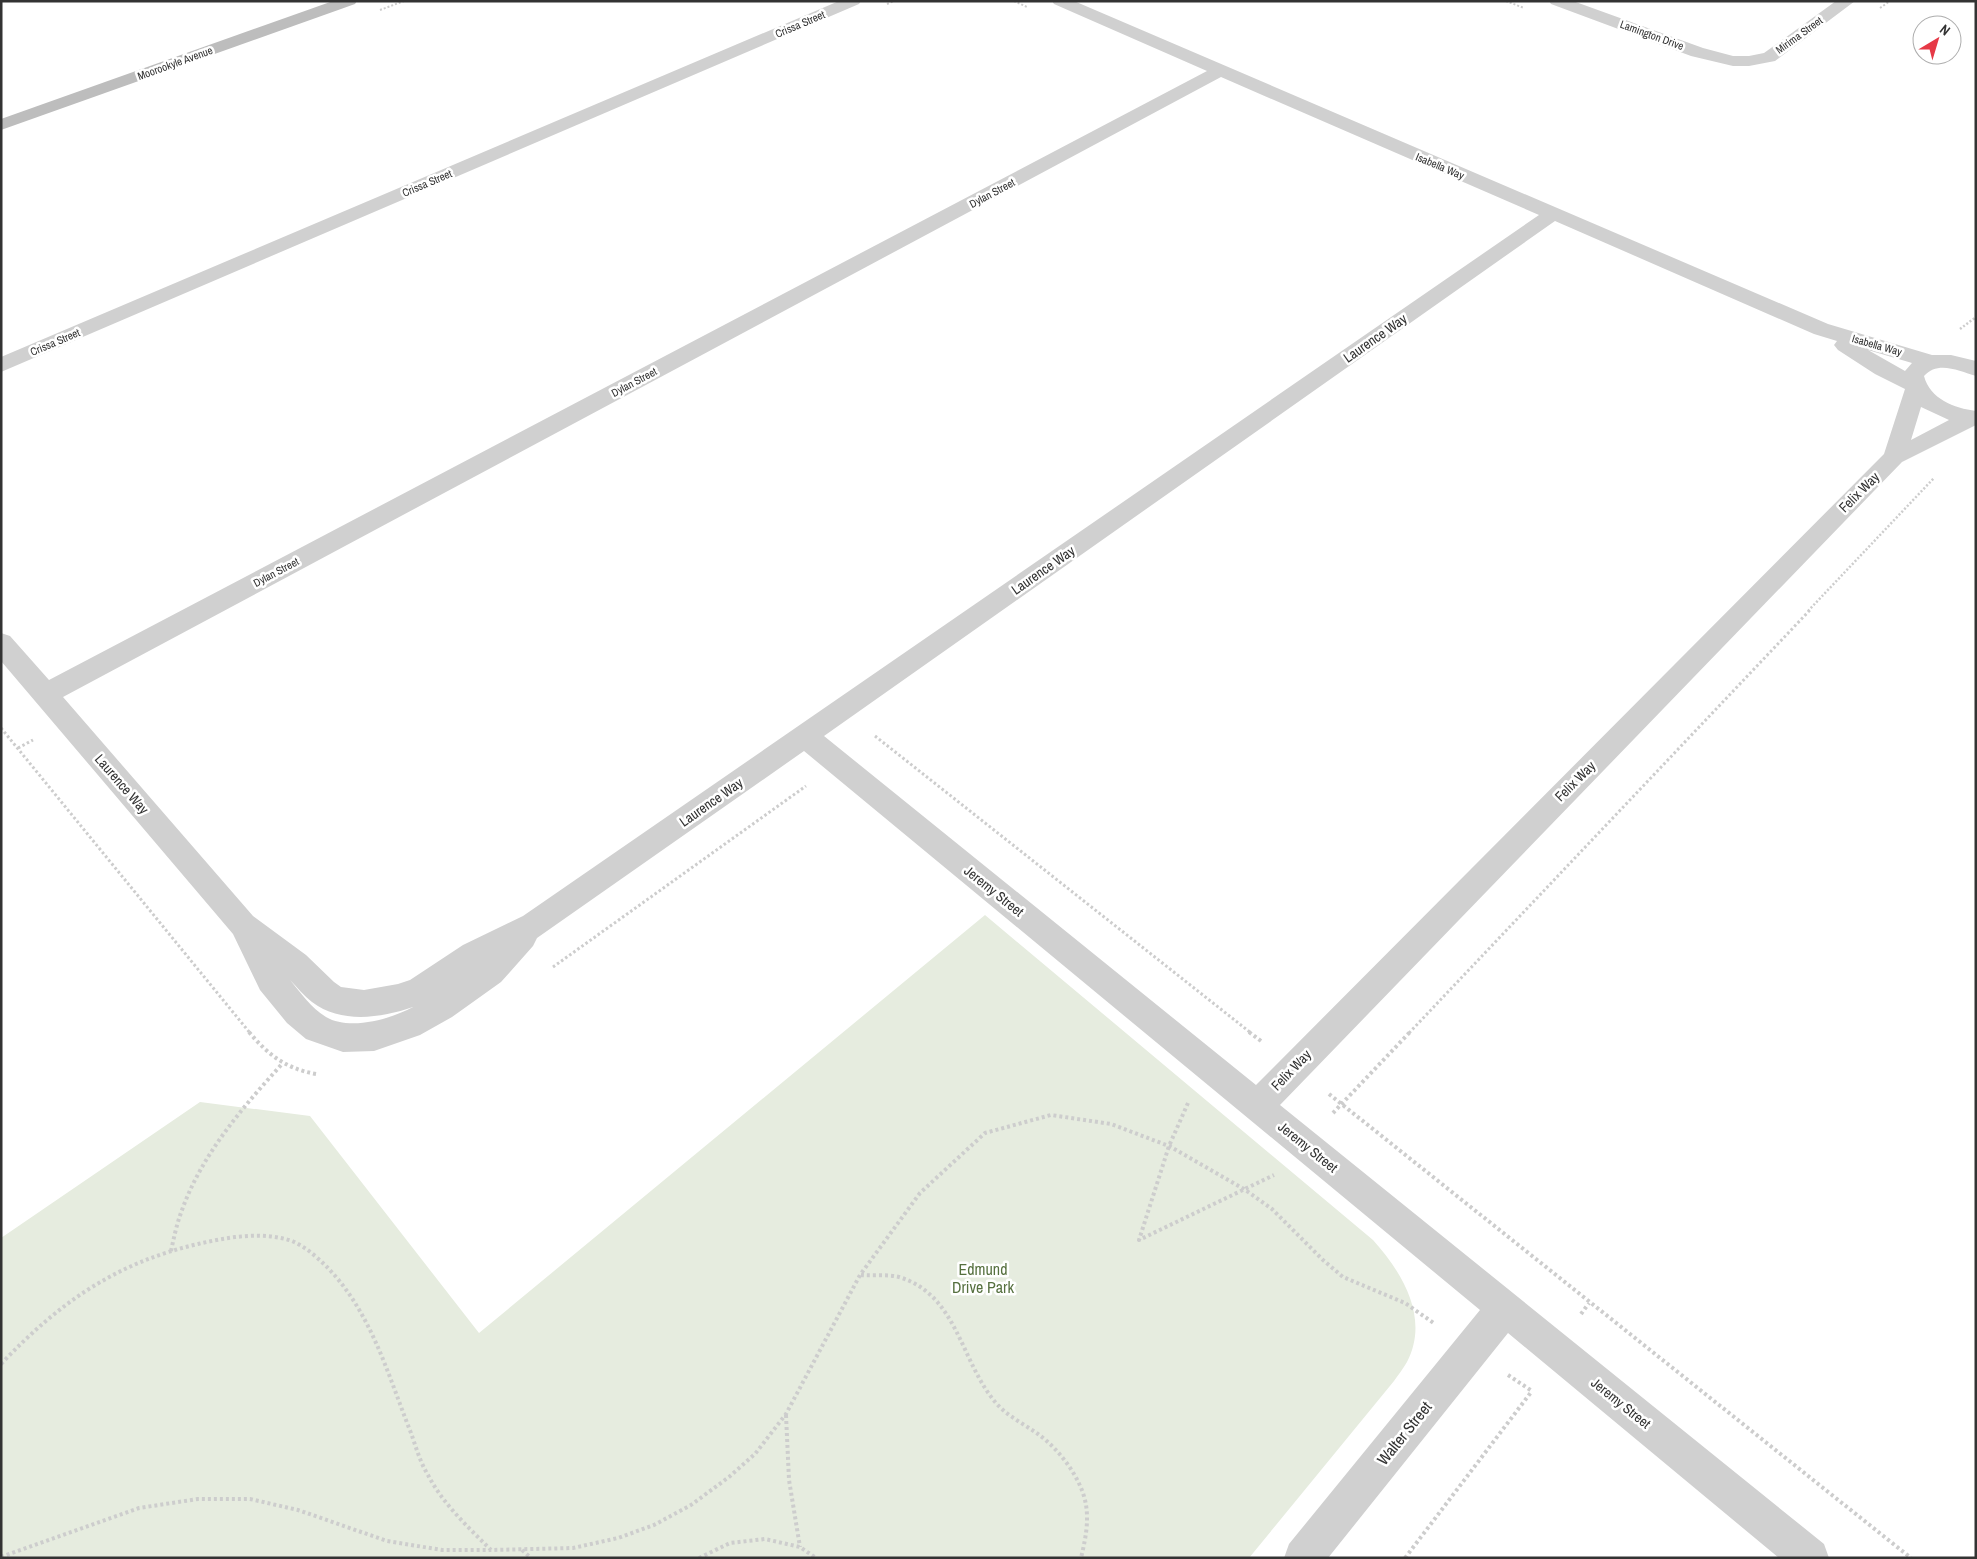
<svg xmlns="http://www.w3.org/2000/svg" width="1977" height="1559" font-family="'Archivo Narrow',sans-serif">
	<style>
		.green { fill: #e6ecdf }
		.lines { fill: none; stroke-linecap: round; stroke-linejoin: round }
		.path-far3 { stroke: #cdcdcd; stroke-width: 2; stroke-dasharray: 2 2; stroke-linecap: butt }
		.path-far2 { stroke: #cdcdcd; stroke-width: 2.5; stroke-dasharray: 2 2; stroke-linecap: butt }
		.path-far1 { stroke: #cdcdcd; stroke-width: 3; stroke-dasharray: 2.5 2.5; stroke-linecap: butt }
		.path { stroke: #cdcdcd; stroke-width: 4; stroke-dasharray: 3 3; stroke-linecap: butt }
		.street { fill: #d0d0d0; fill-rule: evenodd }
		.secondary { fill: #bdbdbd; fill-rule: evenodd }
		.labels { text-anchor: middle; dominant-baseline: central; stroke-width: 5; stroke-linejoin: round; paint-order: stroke }
		.far-street-label { font-size: 11px; fill: #333; stroke: #fff }
		.street-label { font-size: 14px; fill: #333; stroke: #fff }
		.near-park-label { font-size: 16px; fill: #56703f; stroke: #fff }
		.near-street-label { font-size: 16px; fill: #333; stroke: #fff }
	</style>
	<rect width="100%" height="100%" fill="#fff"/>
	<path class="green" d="M985 915 1373 1240C1402 1272 1430 1318 1407 1362 1403 1369 1398 1375 1394 1381L1249 1558H1V1238L200 1102 310 1116 479 1333Z"/>
	<g class="lines">
		<path class="path-far3" d="M1014 1 1027 7
			M1506 1 1524 8
			M887 4 894 1
			M1880 8 1890 1
			M380 10 404 1"/>
		<path class="path-far2" d="M1960 329 1976 317
			M1808 611 1934 478"/>
		<path class="path-far1" d="M1 728 250 1033
			M875 736 1251 1033
			M18 748 33 740
			M553 967 806 786
			M1409 1033 1810 610"/>
		<path class="path" d="M249 1032C268 1055 287 1069 316 1074
			M1249 1032 1261 1041
			M1329 1094 1911 1558
			M1188 1103 1169 1146 1139 1240 1274 1175
			M1333 1113 1410 1032
			M171 1251C174 1237 177 1223 182 1210 202 1154 243 1107 282 1064
			M861 1275C873 1276 887 1274 899 1277 958 1295 960 1361 996 1403 1007 1416 1024 1424 1038 1434 1059 1449 1082 1479 1086 1505 1089 1523 1085 1541 1081 1558
			M1581 1314 1589 1303
			M1 1364C59 1303 115 1263 198 1244 228 1237 262 1231 292 1241 306 1247 318 1258 328 1268 372 1314 388 1375 411 1433 416 1447 420 1462 428 1475 443 1504 468 1527 491 1550L573 1548 618 1538 654 1525 691 1505 729 1477 755 1454 786 1414 860 1275 920 1193 985 1133 1051 1115 1111 1124 1169 1146 1244 1189 1272 1209 1323 1260 1343 1277 1405 1303 1435 1324
			M1508 1375 1532 1391
			M786 1415 789 1480 800 1547
			M522 1550 531 1558
			M1 1557 139 1508 198 1499H250L298 1510 387 1541 442 1550H491
			M699 1558 730 1543 765 1539 800 1547 816 1558
			M1405 1558 1532 1391"/>
		<path class="street" d="M839 1H861L859 4 1 372V357Z
			M1052 1H1074L1828 324 1932 355H1951L1976 361V376C1959 371 1938 360 1924 376 1930 399 1954 408 1976 411V425L1902 462 1280 1105 1824 1544 1829 1558H1779L1508 1333 1328 1558H1284L1289 1544 1480 1310 804 751 537 938 533 946 501 982 452 1017 420 1035 374 1051 343 1052 306 1039 287 1023 260 990 233 934 1 661V633L10 636 49 680 1207 71 1054 4ZM1221 77 1539 215 523 916 463 945 410 980 398 984 364 990 341 987 334 982 306 955 253 916 63 697ZM1555 221 1814 334 1837 341 1834 345 1838 350 1875 374 1905 389 1884 454 1256 1085 824 736ZM1868 350 1912 363 1905 371ZM1921 407 1949 420 1911 440ZM290 980C297 987 304 996 312 1002 341 1024 381 1018 413 1007 391 1019 350 1031 326 1017 311 1008 301 993 290 980Z
			M1549 1H1573L1703 48 1733 56H1749L1764 53 1836 1H1855L1775 61 1749 66H1733L1691 56 1551 4Z"/>
		<path class="secondary" d="M333 1H357L355 4 1 130V119Z"/>
	</g>
	<g class="labels">
		<g class="far-street-label">
			<text transform="translate(800 24) rotate(-23)">Crissa Street</text>
			<text transform="translate(1652 35) rotate(20)">Lamington Drive</text>
			<text transform="translate(1799 35) rotate(-36)">Mirima Street</text>
			<text transform="translate(175 63) rotate(-20)">Moorookyle Avenue</text>
			<text transform="translate(1440 166) rotate(23)">Isabella Way</text>
			<text transform="translate(427 183) rotate(-23)">Crissa Street</text>
			<text transform="translate(992 193) rotate(-28)">Dylan Street</text>
			<text transform="translate(55 342) rotate(-23)">Crissa Street</text>
			<text transform="translate(1877 345) rotate(16)">Isabella Way</text>
			<text transform="translate(634 382) rotate(-28)">Dylan Street</text>
			<text transform="translate(276 572) rotate(-28)">Dylan Street</text>
		</g>
		<g class="street-label">
			<text transform="translate(1375 338) rotate(-35)">Laurence Way</text>
			<text transform="translate(1859 492) rotate(-45)">Felix Way</text>
			<text transform="translate(1043 570) rotate(-35)">Laurence Way</text>
			<text transform="translate(1575 781) rotate(-45)">Felix Way</text>
			<text transform="translate(122 784) rotate(49)">Laurence Way</text>
			<text transform="translate(711 802) rotate(-35)">Laurence Way</text>
			<text transform="translate(994 891) rotate(39)">Jeremy Street</text>
			<text transform="translate(1291 1070) rotate(-46)">Felix Way</text>
			<text transform="translate(1308 1147) rotate(39)">Jeremy Street</text>
			<text transform="translate(1621 1403) rotate(39)">Jeremy Street</text>
		</g>
		<g class="near-park-label">
			<text x="983" y="1269">Edmund<tspan x="983" dy="18">Drive Park</tspan></text>
		</g>
		<g class="near-street-label">
			<text transform="translate(1404 1433) rotate(-51)">Walter Street</text>
		</g>
	</g>
	<rect width="1977" height="1559" fill="none" stroke="#333333" stroke-width="5"/>
	<g transform="translate(1937 40) rotate(38)"><circle r="24" fill="#ffffff" stroke="#adadad"/>
	<path d="M0-4L9 19L0 12L-9 19Z" fill="#e63946"/>
	<text y="-8" font-size="14" font-weight="bold" text-anchor="middle" fill="#333333">N</text>
	</g>
</svg>
